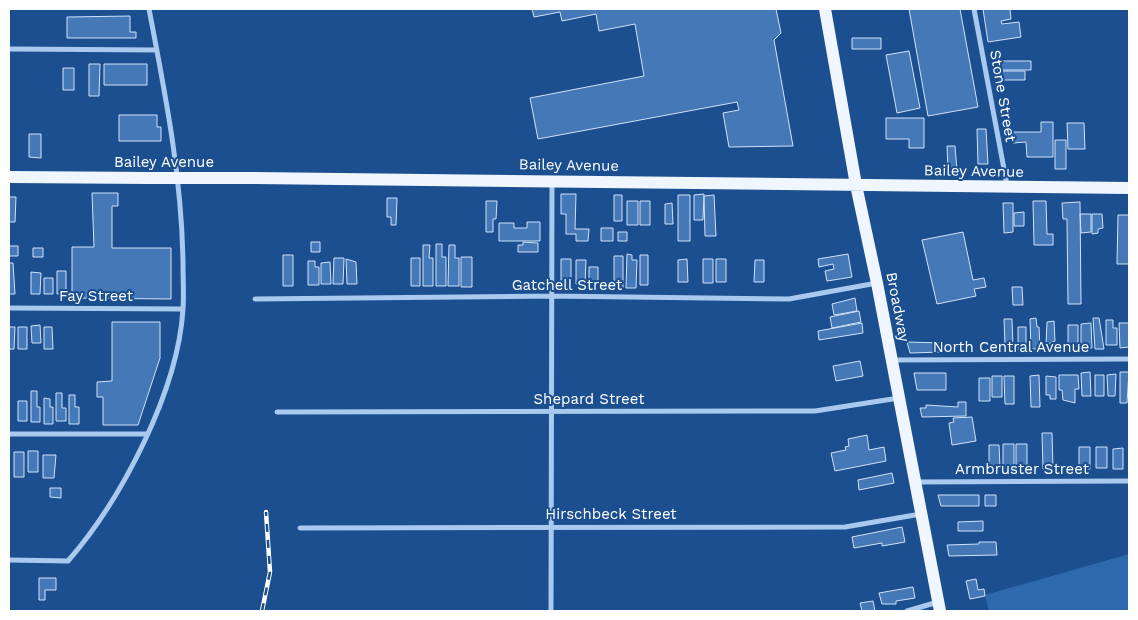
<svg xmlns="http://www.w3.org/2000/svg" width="1138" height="620" font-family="'Work Sans',sans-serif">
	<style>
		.green { fill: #2e69ad }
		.building { fill: #4478b7; stroke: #cfe3fa }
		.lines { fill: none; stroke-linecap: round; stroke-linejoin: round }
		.minor { stroke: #a9c9ee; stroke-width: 5 }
		.primary { stroke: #f0f6ff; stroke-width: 12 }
		.rail-casing { stroke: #fff; stroke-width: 4.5 }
		.rail { stroke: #1b4f8f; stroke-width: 2.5; stroke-dasharray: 8; stroke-linecap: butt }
		.primary-bridge { stroke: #f0f6ff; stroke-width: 12 }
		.labels { text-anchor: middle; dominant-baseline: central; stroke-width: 4; stroke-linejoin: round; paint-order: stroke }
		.street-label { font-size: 15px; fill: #fff; stroke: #1b4f8f }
	</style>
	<rect width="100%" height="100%" fill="#1b4f8f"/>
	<path class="green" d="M1129 554V611H989L985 595Z"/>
	<path class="building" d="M532 9H776L781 33 774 40 793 146 729 147 723 113 739 110 737 102 538 139 530 98 644 76 635 24 599 31 596 14 562 21 560 12 534 17Z
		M909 9H960L978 107 928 116Z
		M983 9H1010L1011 19 1001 21 1002 24 1019 22 1021 37 988 42Z
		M130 16V32H136V38H67V17Z
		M852 38H881V49H852Z
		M909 51 920 108 897 113 886 55Z
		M997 61H1031V70H997Z
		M89 64H100L99 96H89Z
		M104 64H147V85H104Z
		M63 68H74V90H63Z
		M1000 71H1025V80H1000Z
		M119 115H157V127H161V141H119Z
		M886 118H924V148H909V139H886Z
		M1041 122H1053V157H1027L1026 142 1013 143 1012 132H1041Z
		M1067 123H1084L1085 149H1068Z
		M977 129H986L988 164H978Z
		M29 134H41V158L29 157Z
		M1055 140H1066V169H1055Z
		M947 146H955L957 170H948Z
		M92 193H118V206H112V248H171V299L72 298V247H94Z
		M561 194H576L575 229H589L588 241H576V234H566V214H561Z
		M704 194 703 220H694V195Z
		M614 195H622V221H614Z
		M678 195H690V241H678Z
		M714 195 716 236H705L704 196Z
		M9 197H16L15 222H9Z
		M387 198H397L396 225H391V217H387Z
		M486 201H497L496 219H493V232H486Z
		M627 201H638V225H627Z
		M640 201H650V225H640Z
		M1033 201H1046L1047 234H1053V245H1034Z
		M1080 202 1081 304H1068L1067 219H1063L1062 203Z
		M672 203 673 224H665V204Z
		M1003 203H1013V232L1004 233Z
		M1024 212V226H1014V213Z
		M1080 214H1091V232L1081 233Z
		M1092 214H1102L1103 228 1098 229V233L1092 234Z
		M1118 215H1129V264H1117Z
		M527 222H540V241H499V223H514V228H527Z
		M601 228H613V241H601Z
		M618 232H627V241H618Z
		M963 232 973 280 984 278 986 287 974 289 976 296 937 304 922 240Z
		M311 242H320V252H311Z
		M523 242 538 243V252H518V245H523Z
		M436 244H442V257H446V286H436Z
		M423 245H430L429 258H433V286H423Z
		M449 245H455V258H459V286H448Z
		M9 246H18V256H9Z
		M33 248H43V257H33Z
		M627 254 632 255V260H637L636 288H626Z
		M848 254 852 277 827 281 825 271 834 269 833 264 819 267 818 259Z
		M283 255H293V286H283Z
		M640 255H648V285H640Z
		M614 256H623V288H614Z
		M461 257H472V287H461Z
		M334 258H344L343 284H333Z
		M411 258H420V286H411Z
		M346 259 356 262 357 284H347Z
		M561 259H571V283H561Z
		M687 259 688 282H678V260Z
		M703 259H713V283H703Z
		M716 259H726V282H716Z
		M576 260H586L585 284H576Z
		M755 260H764V282H754Z
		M308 261H315V267H319V285H308Z
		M330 262 331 284H321V263Z
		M9 263H13L15 294H9Z
		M589 267H598V284H589Z
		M57 271H66V294H57Z
		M31 272 41 273 40 294H31Z
		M44 278H53V294H44Z
		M1012 287H1022L1023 305H1013Z
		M855 298 857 311 834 315 832 304Z
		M859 311 861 322 832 328 830 317Z
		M1036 318 1037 327H1039L1040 349H1031L1030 319Z
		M1093 318H1099L1104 349H1095Z
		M1004 319H1012L1013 347H1005Z
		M1106 320H1113V328H1117V345H1106Z
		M1054 321 1055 341 1046 345 1047 322Z
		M112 322H160V358L138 425H103V397H97V382L112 381Z
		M862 323 863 333 819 340 818 331Z
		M1091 323 1092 348 1081 349V324Z
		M1119 323H1129V347L1120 348Z
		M40 325 41 343H32L31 326Z
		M1068 325H1078V346H1068Z
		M9 327H15L14 349H9Z
		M18 327H27V349H18Z
		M44 327H52L53 349H44Z
		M1018 327H1026V350H1018Z
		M907 342 942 343V352L910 353Z
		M860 361 863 376 836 381 833 366Z
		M1090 372 1091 396H1082L1081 373Z
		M1120 372H1129L1127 403H1120Z
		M914 373H946V390H917Z
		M1116 374 1115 396H1108L1107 375Z
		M1039 375 1040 407H1031L1030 376Z
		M1059 375H1078L1079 389H1075V403L1063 400 1062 390H1059Z
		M1095 375H1104V396H1095Z
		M992 376H1002V397H992Z
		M1004 376H1014V404H1005Z
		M1046 376 1056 377V399H1050V395H1046Z
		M979 378H990V401H979Z
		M31 391H37V407H40V422H31Z
		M56 393H62V408H66V421H56Z
		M69 395H75V407H79V424H69Z
		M44 398 50 399V407H53V424H44Z
		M18 401H27V421H18Z
		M958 402H966V416L922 417 920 408H926V405L958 407Z
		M972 417 976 441 952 445 949 423 954 422 953 418Z
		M1042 433H1052L1053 469H1043Z
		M867 435 869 450 884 447 886 461 835 471 831 453 846 450 845 447 849 446 848 439Z
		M1003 444H1014V467H1003Z
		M1016 444H1027V467H1016Z
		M989 445H999L1000 467H989Z
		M1079 447H1090V469H1079Z
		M1096 447H1107V468H1096Z
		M1123 448V469H1113V449Z
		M28 451H38V472H28Z
		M14 452H24V477H14Z
		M43 455H56L54 478H43Z
		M892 473 894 483 859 490 858 480Z
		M50 488H61V498L50 497Z
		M938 495H979V506H941Z
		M985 495H996V506H985Z
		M983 521V531H958V522Z
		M902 527 905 542 882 546V543L854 548 852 537Z
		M979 542H996L997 555 949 556 947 545 979 544Z
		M39 578H56V590H45V600H39Z
		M976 579 978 590 984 589 985 596 970 599 966 581Z
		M913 587 915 598 896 601V604H882L879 593Z
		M873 601 875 611H862L860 603Z"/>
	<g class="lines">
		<path class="minor" d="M974 9 1007 185
			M9 49 157 50
			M255 299 552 296 789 299 877 283
			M9 308 183 309
			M892 360 1129 359
			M277 412 815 411 899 398
			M9 434H146
			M916 482 1129 481
			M300 528 845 527 921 514
			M9 560 68 561C122 499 178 391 183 309 184 294 183 279 183 264 182 177 165 93 149 9
			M551 611 552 182
			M907 611 938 602"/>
		<path class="primary" d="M825 9 856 185 877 283 940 611
			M9 177 151 178
			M250 178 1129 188"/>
		<g class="rail-casing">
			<path id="rail" d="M262 611 270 572 266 512"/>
		</g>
		<use href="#rail" class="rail"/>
		<path class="primary-bridge" d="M151 178H250"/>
	</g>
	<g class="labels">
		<g class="street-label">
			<text transform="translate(1003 96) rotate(80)">Stone Street</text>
			<text x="164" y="162">Bailey Avenue</text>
			<text transform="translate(569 165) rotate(1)">Bailey Avenue</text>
			<text transform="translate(974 171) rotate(1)">Bailey Avenue</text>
			<text x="567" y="285">Gatchell Street</text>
			<text x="96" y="296">Fay Street</text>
			<text transform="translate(898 307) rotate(79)">Broadway</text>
			<text x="1011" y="347">North Central Avenue</text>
			<text x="589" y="399">Shepard Street</text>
			<text x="1022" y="469">Armbruster Street</text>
			<text x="611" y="514">Hirschbeck Street</text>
		</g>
	</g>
	<rect width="1138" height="620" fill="none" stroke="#ffffff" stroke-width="20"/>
</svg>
